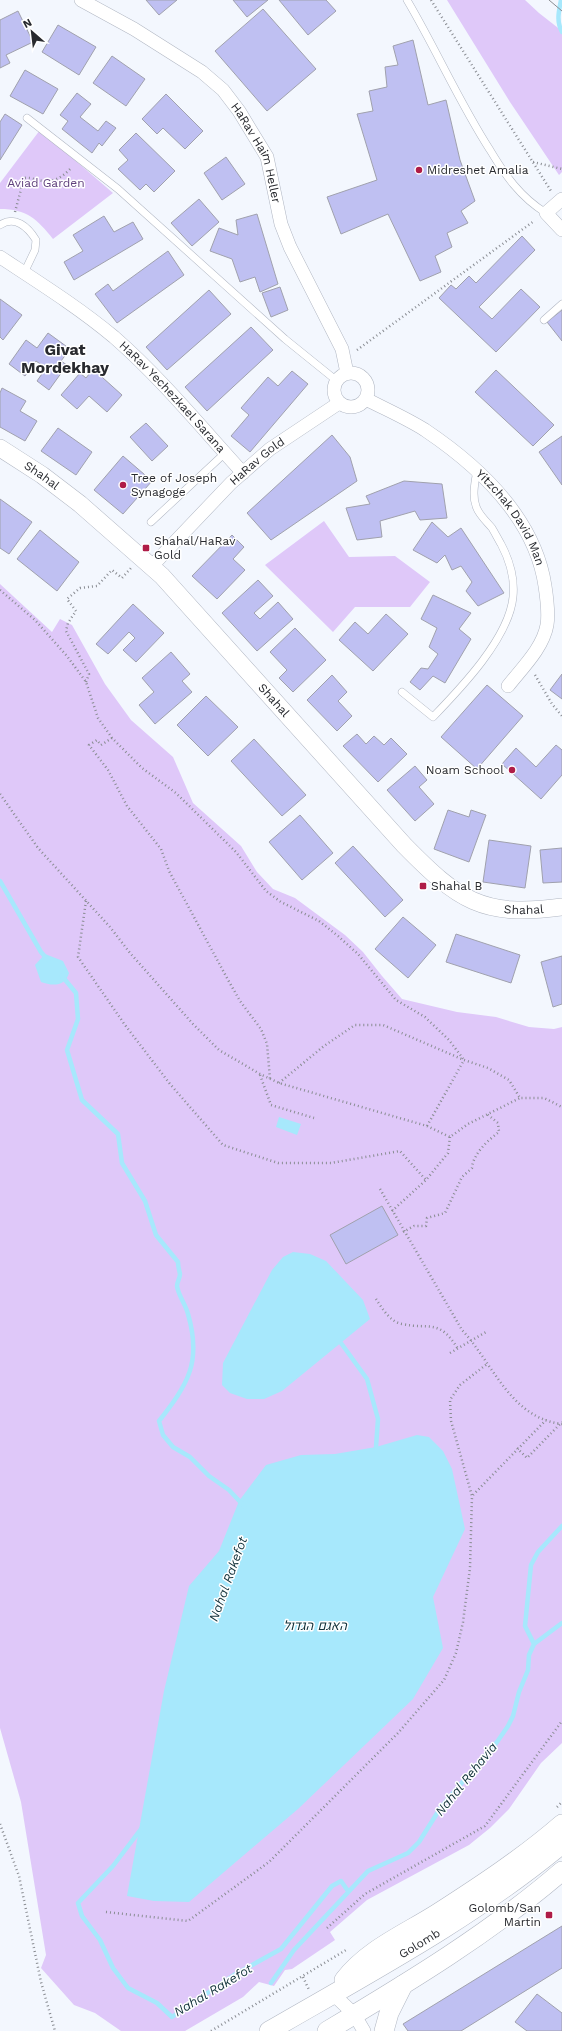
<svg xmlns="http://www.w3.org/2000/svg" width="562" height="2031" font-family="'Work Sans',Heebo,sans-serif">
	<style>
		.green { fill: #dfc8f9 }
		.water { fill: #a7e8fc }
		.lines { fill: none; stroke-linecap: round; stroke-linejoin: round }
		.stream { stroke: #a7e8fc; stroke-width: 4.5 }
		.building { fill: #bfc0f2; stroke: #a0a1ad }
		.service-casing { stroke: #b1b7c3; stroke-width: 8 }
		.minor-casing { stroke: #b1b7c3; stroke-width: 14 }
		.tertiary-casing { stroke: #b1b7c3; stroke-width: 18 }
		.secondary-casing { stroke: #b1b7c3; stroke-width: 20 }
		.path { stroke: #8a8d93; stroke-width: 2.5; stroke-dasharray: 1 3; stroke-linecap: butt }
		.service { stroke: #fff; stroke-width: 7 }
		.minor { stroke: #fff; stroke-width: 13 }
		.tertiary { stroke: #fff; stroke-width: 17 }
		.secondary { stroke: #fff; stroke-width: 19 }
		.tram { stroke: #898c92; stroke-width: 1 }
		.poi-dot { fill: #af1c47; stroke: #fff; stroke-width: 1.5 }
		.labels { text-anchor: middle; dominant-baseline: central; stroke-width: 3; stroke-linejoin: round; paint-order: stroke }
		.street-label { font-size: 12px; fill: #282a2f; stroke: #fff }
		.poi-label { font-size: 12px; fill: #282a2f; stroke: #fff; text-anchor: start }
		.park-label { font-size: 12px; fill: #60417d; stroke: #fff }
		.water-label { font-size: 13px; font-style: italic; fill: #13333c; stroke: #fff }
		.district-label { font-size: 16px; font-weight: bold; fill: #282a2f; stroke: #fff }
	</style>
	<rect width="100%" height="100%" fill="#f3f7fe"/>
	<path class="green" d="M447 0H525L539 13 562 31V172L559 175 510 102Z
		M40 130 113 193 53 239C37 219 27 209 0 209V183Z
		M324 521 349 557 395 556 430 582 410 607H355L333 632 265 565Z
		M0 584 52 632 60 619 72 625 105 684 131 720 173 757 193 803 241 846 257 872 273 889 295 898 345 935 363 952 382 976 402 999 457 1012 496 1017 529 1027 554 1029 562 1027V1743L541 1763 509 1809 490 1828 469 1845 367 1900 330 1932 335 1940 292 1969 285 1970 274 1986 259 1982 243 1997 185 2031H121L95 2013 74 2005 41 1968 46 1955 21 1802 0 1728Z"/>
	<path class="water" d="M45 954 63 961 69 973C65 987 52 986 41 982L35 965Z
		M279 1117 301 1124 297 1135 276 1127Z
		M293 1252 310 1254 326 1261 363 1300 370 1319 282 1391 264 1399H247L230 1393 222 1385 223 1363 272 1270 283 1257Z
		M417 1435 429 1437 443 1451 452 1469 465 1529 433 1597 443 1648 413 1699 298 1809 189 1902 154 1901 127 1896 164 1691 189 1586 219 1551 239 1501 266 1465 301 1455 335 1454 376 1447Z"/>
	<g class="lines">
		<path class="stream" d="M561 0C559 11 556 21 562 32
			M0 881 41 952 48 960
			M62 976 76 993 78 1019 67 1050 82 1100 118 1134 122 1163 145 1201 156 1235 178 1262C178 1267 179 1269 180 1274 180 1278 177 1282 177 1286 178 1295 186 1305 188 1314 202 1362 188 1384 159 1421L163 1435 173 1447 190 1457 209 1476 229 1490 244 1506
			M341 1343 367 1379 378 1419 376 1447
			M534 1644 562 1623
			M141 1829 113 1866 78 1903 82 1916 100 1940 113 1968 128 1988 157 2003 172 2017 234 1975 281 1949 332 1886 341 1881 348 1891
			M271 1983 294 1950 368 1871 408 1853 419 1842 441 1807 497 1742 508 1726 513 1716 519 1692 528 1670 529 1655 534 1644 525 1626 531 1565 538 1552 562 1526"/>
	</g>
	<path class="building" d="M146 0H177L159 15Z
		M233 0H268L247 17Z
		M279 0H326L336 11 308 35Z
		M263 9 316 69 267 111 215 51Z
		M18 11 33 42 6 55 10 63 0 68V20Z
		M58 25 96 47 79 75 42 52Z
		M413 40 428 105 446 100 460 160 475 201 461 211 468 223 447 233 452 247 435 256 441 272 420 281 388 214 341 234 327 197 377 180 357 114 373 111 369 91 387 87 385 67 398 65 393 46Z
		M112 56 145 79 126 106 93 83Z
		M25 70 58 89 43 114 10 96Z
		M77 93 91 104 80 117 98 131 106 121 116 128 102 146 99 143 92 153 62 129 68 121 60 115Z
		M166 94 203 131 185 149 163 128 157 134 142 119Z
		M5 114 22 125 0 160V122Z
		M136 133 175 171 154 192 146 184 140 190 118 169 128 160 119 150Z
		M226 157 245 184 222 200 204 173Z
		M199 199 219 222 192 246 171 223Z
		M257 214 278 284 260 292 255 277 240 282 232 259 210 251 219 228 238 235 236 220Z
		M104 216 114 232 133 222 143 239 74 280 64 262 83 251 73 235Z
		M522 236 535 250 479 307 492 319 521 289 540 307 496 352 439 298 451 285 456 289 469 276 476 283Z
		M168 251 184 275 117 323 95 294 108 284 113 291Z
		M280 287 288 310 271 317 262 293Z
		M209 290 231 314 167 370 146 347Z
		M0 299 22 315 3 340 0 337Z
		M562 310V341L547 322Z
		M251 327 273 350 207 411 185 387Z
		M48 333 70 349 61 361 67 365 49 390 37 381 46 368 36 361 25 376 9 364 26 340 37 348Z
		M93 369 122 395 107 412 89 396 77 409 61 395 80 373 86 378Z
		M496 370 554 425 533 446 475 392Z
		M292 371 308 384 250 452 231 436 249 415 241 408 268 377 278 386Z
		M2 388 26 401 20 411 37 421 25 441 0 427V393Z
		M146 423 168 446 152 461 130 437Z
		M58 428 92 452 76 475 41 451Z
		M332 435 350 457 357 481 271 540 247 513Z
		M562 436V485L539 452Z
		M123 456 152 481 123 514 94 490Z
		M404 481 442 484 447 518 420 520 415 511 380 521 382 537 357 540 346 508 370 504 366 496Z
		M0 499 32 522 9 554 0 548Z
		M432 522 448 537 461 528 504 593 478 606 466 591 472 582 461 566 452 570 445 555 437 563 413 550Z
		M40 530 79 562 57 591 17 559Z
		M232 535 244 547 233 559 245 570 217 599 192 576Z
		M258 580 273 596 254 613 260 619 278 602 293 619 257 651 222 613Z
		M433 595 471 613 459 629 471 639 445 683 433 676 420 690 410 682 421 668 428 669 438 654 429 647 437 628 421 619Z
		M133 604 164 633 136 662 123 650 135 638 129 632 108 654 96 644Z
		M386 614 408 634 373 671 339 640 355 622 368 634Z
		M295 628 326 660 293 692 279 678 287 670 270 652Z
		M171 652 190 674 182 681 192 692 155 724 139 705 154 692 142 678Z
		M562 674V699L550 690Z
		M332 675 347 692 338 701 352 716 337 731 307 700Z
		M487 685 523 716 477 769 441 737Z
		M206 696 238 727 208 756 177 725Z
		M357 734 366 744 374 736 384 745 391 738 407 754 378 782 343 746Z
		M254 739 306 795 282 816 231 761Z
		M556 745 562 750V775L541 799 502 764 516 748 536 767Z
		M415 766 427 780 419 787 434 804 415 821 387 790Z
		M448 810 469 817 471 810 486 815 469 862 434 849Z
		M300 815 333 853 302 880 269 842Z
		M489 840 531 846 525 888 483 882Z
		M353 846 403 900 385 917 335 863Z
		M562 848V882L543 883 540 850Z
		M403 917 436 945 408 978 375 949Z
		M456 934 520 955 511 983 446 962Z
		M562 956V1004L553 1007 541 962Z
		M382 1206 398 1235 346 1264 330 1235Z
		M562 1926V1968L461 2031H408L403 2024Z
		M537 1994 562 2013V2031H527L515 2022Z"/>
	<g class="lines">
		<g class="service-casing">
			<path id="service" d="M407 0C436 49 459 102 490 150 505 175 520 197 546 213
				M27 118 118 189 285 339 337 381
				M0 225C15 215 28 227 36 240L35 250 24 273
				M544 320 562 304
				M151 522 225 453
				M402 692 433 717C461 688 509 638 513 597 515 578 510 561 501 544 498 539 495 533 492 528 487 522 478 514 476 506 472 495 475 482 477 470"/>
		</g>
		<g class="minor-casing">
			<g id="minor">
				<path id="s1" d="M81 0 134 29 202 72 223 90 239 111 267 157 281 224 290 247 342 349 347 373"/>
				<path d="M562 199 546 213 562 230"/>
				<path id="s2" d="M0 257C38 282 78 307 114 337 161 378 201 427 243 473"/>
				<circle cx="351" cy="390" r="17"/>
				<path id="s3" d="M366 399C385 409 406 418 425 430 480 467 535 518 545 586 547 599 549 613 547 625 543 648 522 668 508 686"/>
				<path id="s4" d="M151 567 231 483 270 449 339 403"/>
				<path d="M333 1994 354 2014 364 2031"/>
			</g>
		</g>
		<g class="tertiary-casing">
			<g id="tertiary">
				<path id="s5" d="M0 448 42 475 80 504 162 576 404 845C458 900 482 918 562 907"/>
			</g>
		</g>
		<g class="secondary-casing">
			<g id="secondary">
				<path d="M344 1980C368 1949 405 1934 438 1913 480 1886 524 1857 562 1824"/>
				<path id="s6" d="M269 2031C369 1973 473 1918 562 1844"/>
				<path d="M327 2031C409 1982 490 1933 562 1871"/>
				<path d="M384 2031 389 2013 403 1985"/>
			</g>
		</g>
		<path class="path" d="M431 0 551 191
			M533 162 562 169
			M15 212 24 178C33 177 40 182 47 181 57 181 66 174 72 167
			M357 350 534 221
			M0 590 35 620 67 656 86 682 98 718 112 738 142 768 176 793 236 852 266 891 281 902 319 921 338 936 358 954 396 1000 425 1017 449 1040 464 1060
			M535 675 552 704 562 716
			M86 682 89 674 66 631 68 623 76 611 67 599 80 588 97 586 112 570 122 578 131 568
			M112 738 101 745 97 740 89 745 108 770 127 806 161 849 169 871 227 978 240 1001 261 1029 267 1044 270 1079
			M0 794 38 848 110 927 130 953 193 1024 219 1050 260 1074 279 1083 427 1126 450 1137 468 1124 520 1098
			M86 901 78 957 125 1025 170 1084 223 1145 278 1163H331L400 1151 426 1180
			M260 1075 271 1105 314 1118
			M279 1083 324 1046 355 1025H383L464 1060 488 1068 509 1080 520 1098H544L562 1107
			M427 1126 464 1060
			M380 1189 462 1330C493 1363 510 1418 562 1424
			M392 1211 426 1180 448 1153 450 1137
			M403 1232 414 1226H426L427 1218 445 1213 462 1177 472 1168C473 1154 488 1140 499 1132L498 1123 487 1114
			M376 1299C382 1308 390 1322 402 1324 430 1330 439 1318 458 1349
			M450 1353 486 1332
			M517 1448 527 1458 562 1422
			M473 1495 546 1420
			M557 1807 562 1802
			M0 1824 19 1876 41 1982 55 2031
			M106 1912 188 1921 269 1862 398 1733 444 1680 456 1653 463 1622 470 1568 472 1496 451 1421 450 1400 460 1385 487 1364
			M327 1928 365 1894 485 1826 562 1721
			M303 1977 309 1990
			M211 2031 346 1950"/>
		<use href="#service" class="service"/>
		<use href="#minor" class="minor"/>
		<use href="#tertiary" class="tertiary"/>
		<use href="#secondary" class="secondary"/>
		<path class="tram" d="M549 0 562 11"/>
	</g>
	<g class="poi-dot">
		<circle cx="419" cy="170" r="4"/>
		<circle cx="123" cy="485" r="4"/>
		<rect x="142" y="544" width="8" height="8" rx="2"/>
		<circle cx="512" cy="770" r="4"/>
		<rect x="419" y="882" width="8" height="8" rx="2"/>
		<rect x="545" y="1911" width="8" height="8" rx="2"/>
	</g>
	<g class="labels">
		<g class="street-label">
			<text stroke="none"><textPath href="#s1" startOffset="241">HaRav Haim Heller</textPath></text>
			<text stroke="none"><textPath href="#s2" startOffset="223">HaRav Yechezkael Sarana</textPath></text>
			<text stroke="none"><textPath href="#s4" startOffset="150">HaRav Gold</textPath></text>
			<text stroke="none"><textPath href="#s5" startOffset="50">Shahal</textPath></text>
			<text stroke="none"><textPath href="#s3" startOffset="191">Yitzchak David Man</textPath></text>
			<text stroke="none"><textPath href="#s5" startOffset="374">Shahal</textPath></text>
			<text stroke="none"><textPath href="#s5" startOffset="710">Shahal</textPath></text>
			<text stroke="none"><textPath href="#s6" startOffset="174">Golomb</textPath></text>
		</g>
		<g class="poi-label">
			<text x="427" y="170">Midreshet Amalia</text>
			<text x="131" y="478">Tree of Joseph<tspan x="131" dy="14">Synagoge</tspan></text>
			<text x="154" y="541">Shahal/HaRav<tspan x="154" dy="14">Gold</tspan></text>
			<text x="504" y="770" text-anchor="end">Noam School</text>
			<text x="431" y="886">Shahal B</text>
			<text x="541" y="1908" text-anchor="end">Golomb/San<tspan x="541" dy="14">Martin</tspan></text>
		</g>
		<g class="park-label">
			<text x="46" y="183">Aviad Garden</text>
		</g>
		<g class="water-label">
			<text transform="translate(228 1579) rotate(-70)">Nahal Rakefot</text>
			<text x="315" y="1625">האגם הגדול</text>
			<text transform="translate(466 1779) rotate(-51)">Nahal Rehavia</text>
			<text transform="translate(213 1990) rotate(-31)">Nahal Rakefot</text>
		</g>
		<g class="district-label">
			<text x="65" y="349">Givat<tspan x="65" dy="18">Mordekhay</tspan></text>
		</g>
	</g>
	<g transform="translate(32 32) rotate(332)" stroke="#ffffff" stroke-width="3" paint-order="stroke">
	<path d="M0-3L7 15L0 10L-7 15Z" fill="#282a2f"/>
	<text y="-6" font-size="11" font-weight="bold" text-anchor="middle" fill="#282a2f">N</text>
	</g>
</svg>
